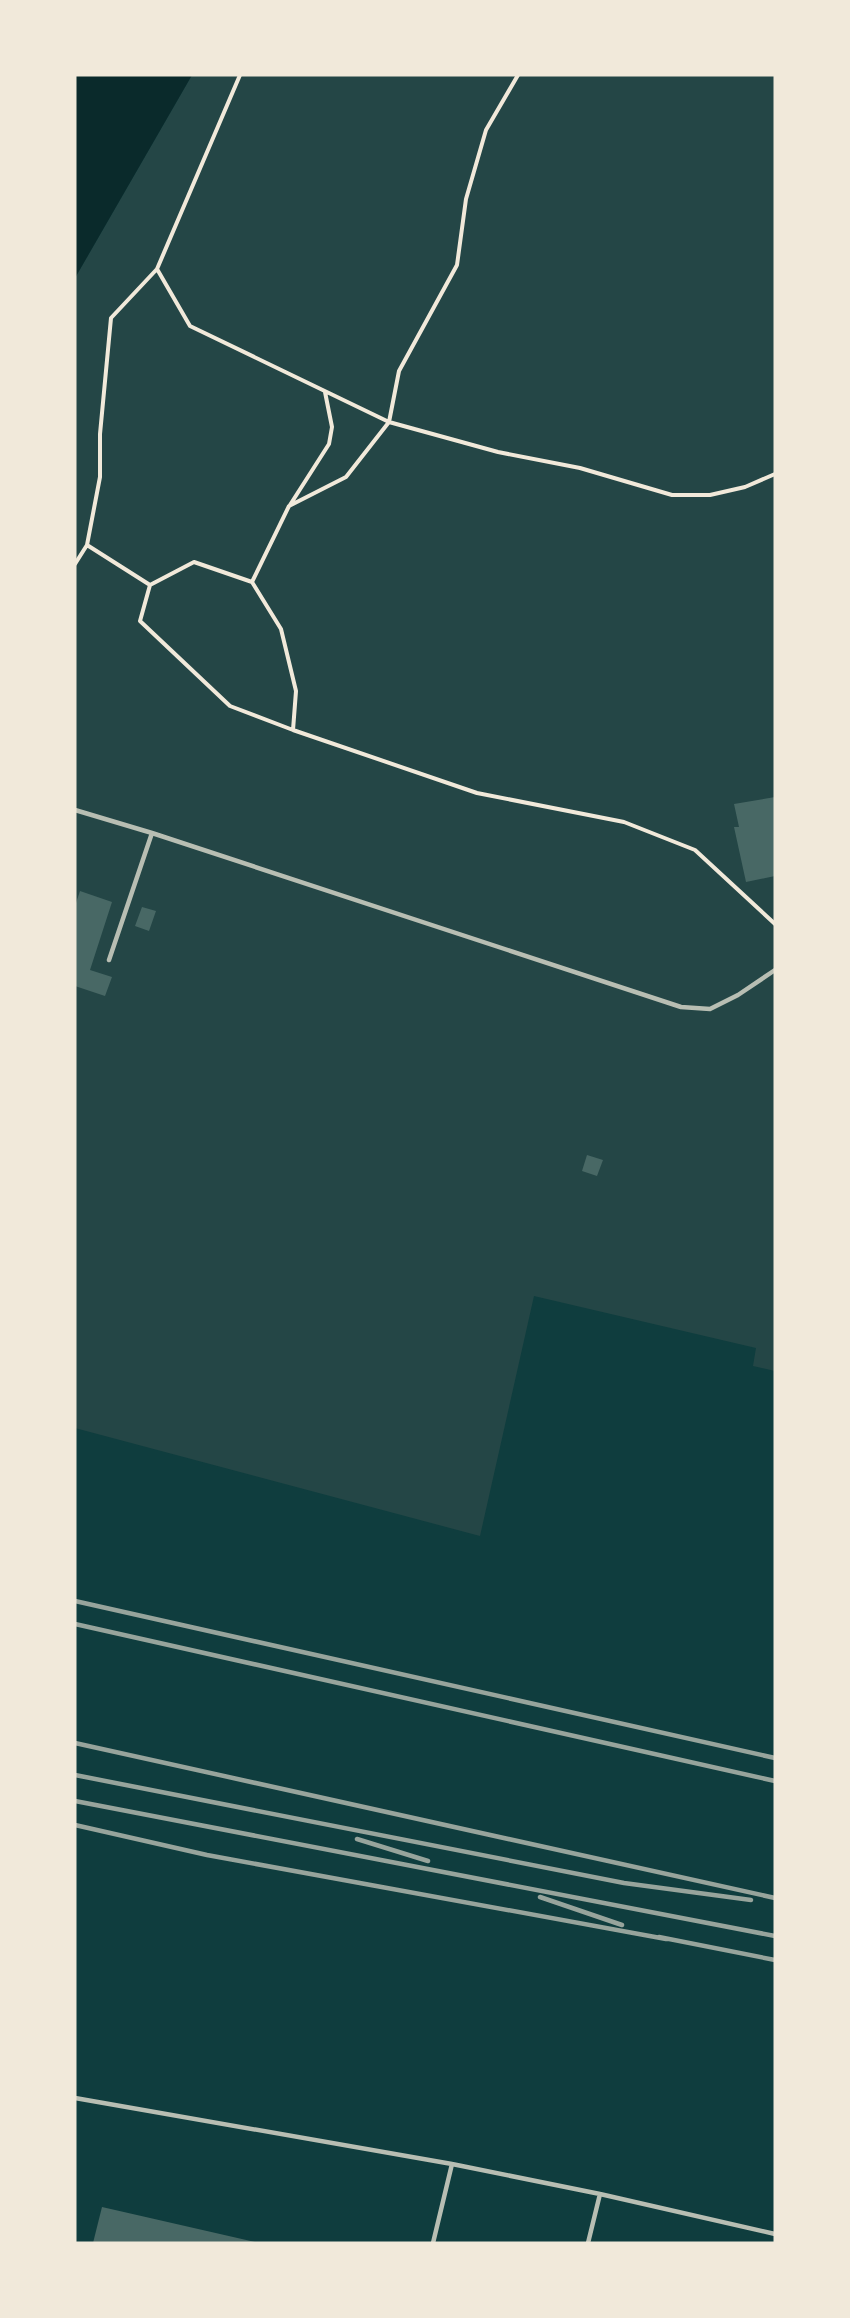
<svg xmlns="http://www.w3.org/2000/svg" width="850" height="2318" font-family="'PT Sans Narrow',sans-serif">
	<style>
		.green { fill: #244646 }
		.water { fill: #0a2a2b }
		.building { fill: #486865 }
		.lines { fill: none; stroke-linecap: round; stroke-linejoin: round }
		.path { stroke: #f1e9da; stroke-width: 4 }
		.service { stroke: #b8beb3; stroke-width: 4.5 }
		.rail { stroke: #97a49c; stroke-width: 4.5 }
	</style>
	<rect width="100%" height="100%" fill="#0f3d3e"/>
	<path class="green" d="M192 75H775V1371L753 1366 756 1348 534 1296 480 1536 75 1428V278Z"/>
	<path class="water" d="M75 75H192L75 278Z"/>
	<path class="building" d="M775 797V876L746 882 734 827H739L734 804Z
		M80 891 112 902 90 970 112 977 105 996 75 986V906Z
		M142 907 156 911 149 931 135 926Z
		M587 1155 603 1160 597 1176 582 1171Z
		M102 2207 255 2242V2243H93Z"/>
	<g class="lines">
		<path class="path" d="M240 75 157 269 190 326 389 422 498 452 580 468 672 495H710L745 487 775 474
			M290 505 329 444 332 427 325 392
			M75 564 87 545
			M252 582 289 506 346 477 389 422 399 371 457 265 466 199 486 130 518 75
			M150 585 87 545 100 477V434L111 318 157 269
			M293 730 296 691 281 629 252 582 194 562 150 585 140 621 230 706 293 730 477 793 624 822 695 850 775 924"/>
		<path class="service" d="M75 810 152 833 681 1007 710 1009 738 995 775 970
			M109 960 152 833
			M75 2098 452 2164 600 2194 775 2234
			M433 2243 452 2164
			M588 2243 600 2194"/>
		<path class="rail" d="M75 1601 775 1758
			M75 1624 775 1781
			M75 1743 775 1898
			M75 1775 624 1883 751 1900
			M75 1801 775 1936
			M75 1825 207 1855 666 1939
			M357 1839 428 1861
			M540 1897 622 1925
			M659 1937 775 1960"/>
	</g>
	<rect width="850" height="2318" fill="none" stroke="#f1e9da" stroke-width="153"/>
</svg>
